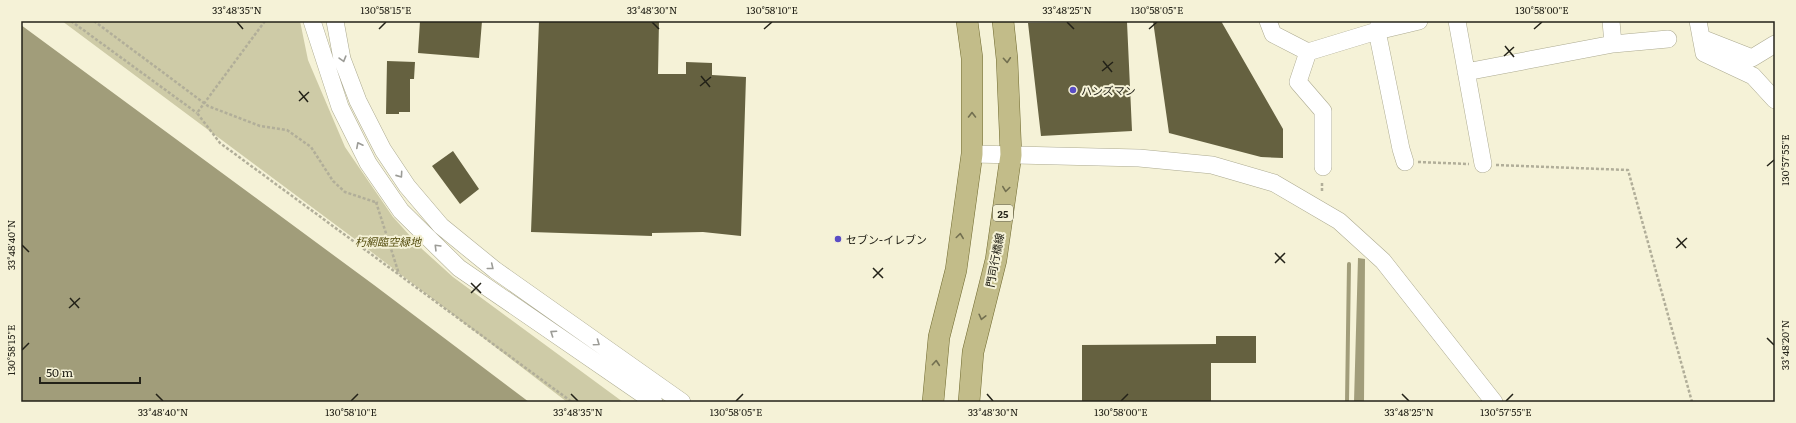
<svg xmlns="http://www.w3.org/2000/svg" width="1796" height="423" font-family="Literata,'Noto Sans JP',serif">
	<style>
		.green { fill: #cecba7 }
		.water { fill: #a19d7a }
		.lines { fill: none; stroke-linecap: round; stroke-linejoin: round }
		.stream { stroke: #a19d7a; stroke-width: 4 }
		.building { fill: #656140 }
		.minor-casing { stroke: #acaa90; stroke-width: 18 }
		.major-casing { stroke: #706a2f; stroke-width: 22 }
		.path { stroke: #b1ae99; stroke-width: 2.5; stroke-dasharray: 3 2; stroke-linecap: butt }
		.minor { stroke: #fff; stroke-width: 17 }
		.major { stroke: #c2bc89; stroke-width: 21 }
		.oneway { stroke: #9c9c97 }
		.oneway2 { stroke: #726f50 }
		.ticks { fill: none; stroke: #232218; stroke-width: 1.5 }
		.poi-dot { fill: #5a4dc5; stroke: #f5f2d7; stroke-width: 1.5 }
		.labels { text-anchor: middle; dominant-baseline: central; stroke-width: 4; stroke-linejoin: round; paint-order: stroke }
		.shield { fill: #f5f2d7; stroke: #626051; stroke-width: 1 }
		.shield-label { font-size: 10px; font-weight: bold; fill: #232218 }
		.poi-label { font-size: 11px; fill: #232218; stroke: #f5f2d7; text-anchor: start }
		.park-label { font-size: 11px; font-style: italic; fill: #564f11; stroke: #f5f2d7 }
		.street-label { font-size: 11px; fill: #232218; stroke: #f5f2d7 }
		.neatline { fill: none; stroke: #232218; stroke-width: 1.5 }
		.ticks-label { font-size: 10px; text-anchor: middle; fill: #232218 }
	</style>
	<rect width="100%" height="100%" fill="#f5f2d7"/>
	<path class="green" d="M62 21H300L308 60 345 147 393 217 422 249 453 277 623 402H567L352 237Z"/>
	<path class="water" d="M21 25 374 285 529 402H21Z
		M1358 258 1365 259 1364 402H1354Z"/>
	<g class="lines">
		<path class="stream" d="M1347 402 1349 264"/>
	</g>
	<path class="building" d="M420 21H482L479 58 418 53Z
		M539 21H659L658 74H686V62L712 63V75L746 77 741 236 703 232 652 233V236L531 232Z
		M1153 21H1221L1283 129V158L1261 157 1169 133Z
		M1127 22 1132 131 1041 136 1028 23Z
		M387 61 415 62 414 79H410V112H399V114H386Z
		M453 151 479 189 460 204 432 166Z
		M1216 336H1256V363H1211V402H1082V345L1216 344Z"/>
	<g class="lines">
		<g class="minor-casing">
			<path id="minor" d="M312 21 340 107 368 163 401 211 459 268 654 402
				M335 21 342 59 358 101 383 150 407 186 441 226 495 270 682 402
				M1268 21 1273 34 1308 52 1377 31 1419 21
				M1380 21 1377 31 1401 149 1405 162
				M1457 21 1483 164
				M1698 21 1704 53 1753 76 1775 100
				M1701 38 1752 58 1775 44
				M1613 44 1668 39
				M1308 52 1298 82 1323 111V167
				M1466 72 1613 44 1611 21
				M972 154 1139 158 1212 165 1274 183 1339 221 1383 261 1494 402"/>
		</g>
		<g class="major-casing">
			<path id="major" d="M933 402 939 337 956 270 972 154V58L967 21
				M969 402 973 352 996 260 1011 155 1007 59 1003 21"/>
		</g>
		<path class="path" d="M71 21 197 113
			M94 21 208 106 260 126 287 130 311 147 333 181 345 192 378 203
			M265 21 197 113 220 143 572 402
			M1418 162 1469 164
			M1496 165 1628 170 1692 402
			M1322 191V181
			M376 202 399 274"/>
		<use href="#minor" class="minor"/>
		<use href="#major" class="major"/>
	</g>
	<defs><path id="oneway-chevron" d="M-2-3.5L2.5 0L-2 3.5" fill="none" stroke-width="1.6" stroke-linecap="round" stroke-linejoin="round"/></defs>
	<g class="oneway">
		<use href="#oneway-chevron" transform="translate(343 59) rotate(74)"/>
		<use href="#oneway-chevron" transform="translate(359 145) rotate(-117)"/>
		<use href="#oneway-chevron" transform="translate(400 175) rotate(55)"/>
		<use href="#oneway-chevron" transform="translate(437 247) rotate(-135)"/>
		<use href="#oneway-chevron" transform="translate(491 267) rotate(39)"/>
		<use href="#oneway-chevron" transform="translate(553 333) rotate(-146)"/>
		<use href="#oneway-chevron" transform="translate(597 343) rotate(35)"/>
	</g>
	<g class="oneway2">
		<use href="#oneway-chevron" transform="translate(1007 60) rotate(86)"/>
		<use href="#oneway-chevron" transform="translate(972 115) rotate(-90)"/>
		<use href="#oneway-chevron" transform="translate(1006 189) rotate(98)"/>
		<use href="#oneway-chevron" transform="translate(960 236) rotate(-82)"/>
		<use href="#oneway-chevron" transform="translate(982 317) rotate(104)"/>
		<use href="#oneway-chevron" transform="translate(936 363) rotate(-85)"/>
	</g>
	<path class="ticks" d="M237 22 243 29M652 22 659 29M1067 22 1074 29M379 29 386 22M764 29 772 22M1149 29 1157 22M1534 29 1542 22M1505 46 1514 57M1504 56 1514 47M1103 61 1112 72M1102 71 1113 62M701 76 710 87M700 86 711 77M299 91 308 102M299 101 309 92M1767 166 1774 160M1677 238 1686 248M22 245 29 252M1676 248 1687 238M1275 253 1285 263M1275 263 1285 253M873 268 883 278M873 278 883 268M471 283 481 293M471 293 481 283M70 298 79 308M69 308 80 298M1767 338 1774 345M22 350 29 343M156 394 163 401M571 394 578 401M987 394 993 401M1402 394 1409 401M351 401 358 394M736 401 743 394M1121 401 1128 394M1506 401 1513 394"/>
	<g class="poi-dot">
		<circle cx="1073" cy="90" r="4"/>
		<circle cx="838" cy="239" r="4"/>
	</g>
	<g class="labels">
		<rect class="shield" x="993" y="205" width="20" height="16" rx="3"/>
		<g class="shield-label">
			<text x="1003" y="213">25</text>
		</g>
		<g class="poi-label">
			<text x="1081" y="90">ハンズマン</text>
			<text x="846" y="239">セブン-イレブン</text>
		</g>
		<g class="park-label">
			<text x="388" y="241">朽網臨空緑地</text>
		</g>
		<g class="street-label">
			<text transform="translate(994 260) rotate(-79)">門司行橋線</text>
		</g>
	</g>
	<rect width="1796" height="423" fill="none" stroke="#f5f2d7" stroke-width="44"/>
	<path d="M40 377v6h100v-6" fill="none" stroke="#232218" stroke-width="2"/>
	<text x="46" y="377" font-size="12" fill="#232218" stroke="#f5f2d7" stroke-width="3" paint-order="stroke">50 m</text>
	<rect x="22" y="22" width="1752" height="379" class="neatline"/>
	<g class="ticks-label">
		<text x="237" y="14">33°48'35"N</text>
		<text x="386" y="14">130°58'15"E</text>
		<text x="652" y="14">33°48'30"N</text>
		<text x="772" y="14">130°58'10"E</text>
		<text x="1067" y="14">33°48'25"N</text>
		<text x="1157" y="14">130°58'05"E</text>
		<text x="1542" y="14">130°58'00"E</text>
		<text transform="translate(1785 160) rotate(-90)" y="4">130°57'55"E</text>
		<text transform="translate(11 245) rotate(-90)" y="4">33°48'40"N</text>
		<text transform="translate(1785 345) rotate(-90)" y="4">33°48'20"N</text>
		<text transform="translate(11 350) rotate(-90)" y="4">130°58'15"E</text>
		<text x="163" y="416">33°48'40"N</text>
		<text x="351" y="416">130°58'10"E</text>
		<text x="578" y="416">33°48'35"N</text>
		<text x="736" y="416">130°58'05"E</text>
		<text x="993" y="416">33°48'30"N</text>
		<text x="1121" y="416">130°58'00"E</text>
		<text x="1409" y="416">33°48'25"N</text>
		<text x="1506" y="416">130°57'55"E</text>
	</g>
</svg>
